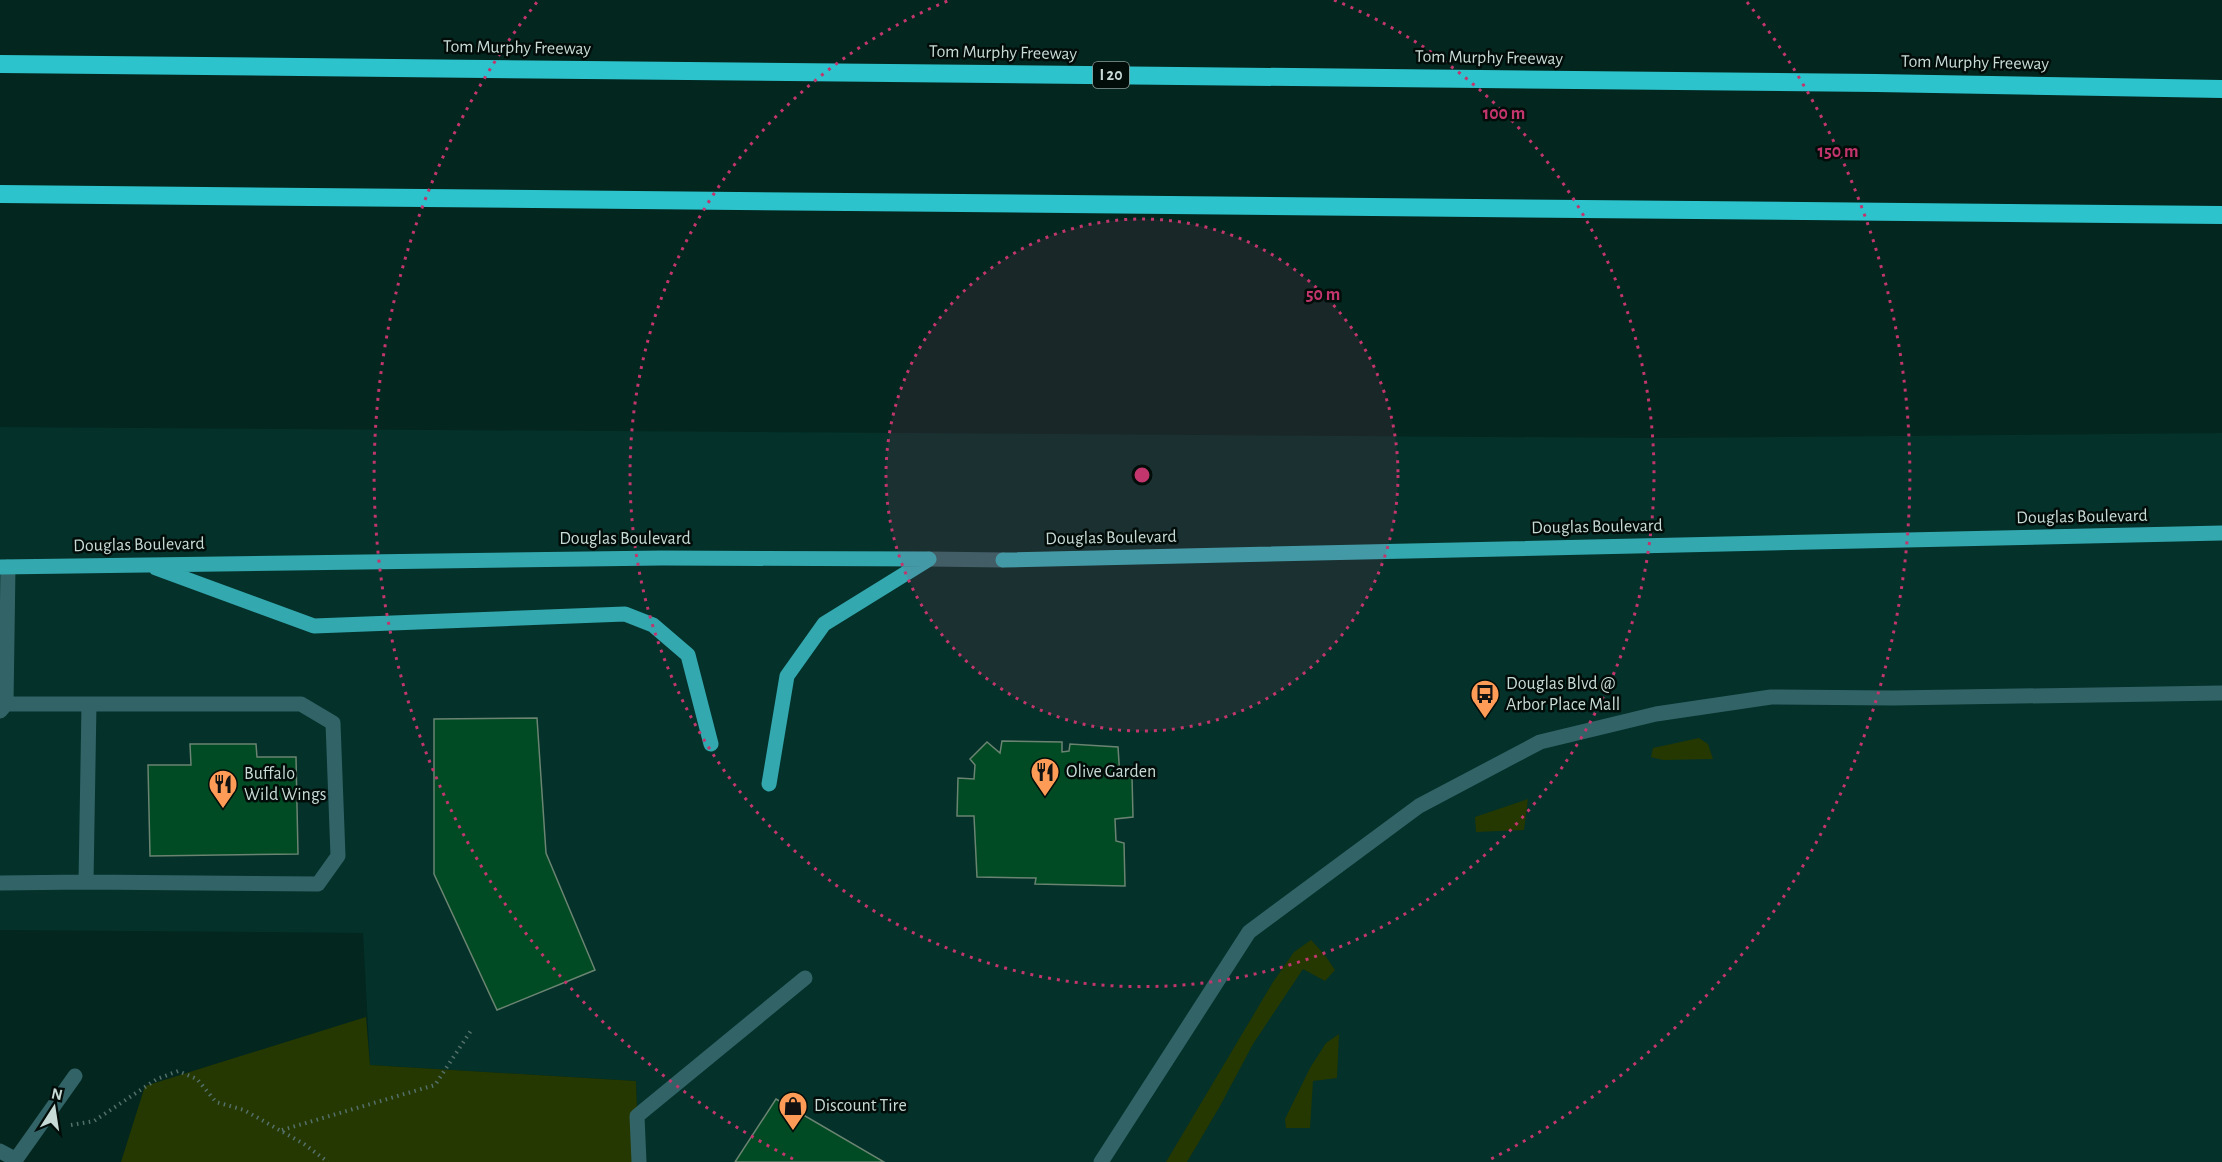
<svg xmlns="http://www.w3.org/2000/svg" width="2222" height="1162" font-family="'Alegreya Sans',sans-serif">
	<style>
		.built { fill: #04312a }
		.green { fill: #253801 }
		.building { fill: #004b24; stroke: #6a8471; stroke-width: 1.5 }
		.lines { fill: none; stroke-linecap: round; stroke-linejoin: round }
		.path { stroke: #54706a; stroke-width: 4; stroke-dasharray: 1.5 4.5; stroke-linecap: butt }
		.minor { stroke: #326367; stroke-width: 15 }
		.major { stroke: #33a8af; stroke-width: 15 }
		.highway { stroke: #2dc3cc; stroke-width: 18 }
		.ring { fill: none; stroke: #c3356d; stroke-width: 3; stroke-dasharray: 3 6 }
		.labels { text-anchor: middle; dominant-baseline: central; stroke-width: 5; stroke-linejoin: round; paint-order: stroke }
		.shield { fill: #020c09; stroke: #8c9c98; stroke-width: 1.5 }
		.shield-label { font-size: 16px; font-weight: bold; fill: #c7dad5 }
		.street-label { font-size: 18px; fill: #c7dad5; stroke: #020c09 }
		.poi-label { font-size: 18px; fill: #c7dad5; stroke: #020c09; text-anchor: start }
		.centre { fill: #c3356d; stroke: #020c09; stroke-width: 3 }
		.ring-label { font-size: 18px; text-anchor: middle; font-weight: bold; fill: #c3356d; stroke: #020c09; stroke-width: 5; stroke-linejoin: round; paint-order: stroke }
	</style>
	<rect width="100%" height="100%" fill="#03261f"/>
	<path class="built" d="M0 427 1657 438 2222 433V1162H639L636 1081 370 1065 363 933 0 930Z"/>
	<path class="green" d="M1699 738 1708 744 1713 759 1663 760 1651 757 1653 748Z
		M1528 799 1524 830 1476 832 1475 817Z
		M1311 940 1324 954 1335 970 1325 981 1303 969 1253 1044 1220 1106 1187 1162H1166L1273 982 1294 952Z
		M366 1017 370 1065 636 1081 639 1162H121L145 1086Z
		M1339 1034 1337 1078 1313 1081 1310 1128H1286L1285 1119 1310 1068 1326 1043Z"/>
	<path class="building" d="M537 718 546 853 595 970 497 1010 434 874V719Z
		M1002 741 1062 742V752L1069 751 1070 744 1118 747 1120 777H1132L1133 817 1115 819 1116 841 1124 843 1125 886 1035 884 1036 878 977 877 974 816H957L958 778 974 779 975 765 970 759 987 742 1000 753Z
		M190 744H256L257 757H296L298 854 150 856 148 765H191Z
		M776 1099 884 1162H735Z"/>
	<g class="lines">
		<path class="path" d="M71 1125 94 1121 157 1079 178 1071 197 1079 216 1102 244 1110 304 1144 328 1162
			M282 1130 435 1085 472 1029"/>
		<path class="minor" d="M929 559 1003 560
			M0 704H6L8 567
			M0 711 6 704H301L333 723 338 856 318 884 86 882 89 704
			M0 883 86 882
			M0 1151 15 1159
			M14 1162 75 1076
			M639 1162 637 1116 805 978
			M1101 1162 1249 932 1419 806 1540 742 1656 714 1771 697 1893 698 2222 693"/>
		<path class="major" d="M1003 560 2222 533
			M0 567 662 558 929 559
			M156 568 314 626 625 614 653 625 688 655 711 744
			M769 784 787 676 824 624 929 559"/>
		<path class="highway" d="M0 64 1876 83 2222 89
			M0 194 2222 215"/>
	</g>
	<circle cx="1142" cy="475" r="256" fill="#c3356d" fill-opacity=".12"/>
	<g class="ring">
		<circle cx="1142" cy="475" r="256"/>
		<path d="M1334 0A512 512 0 1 1 950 0"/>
		<path d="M793 1159A768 768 0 0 1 537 2M1747 2A768 768 0 0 1 1491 1159"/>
	</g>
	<defs>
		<g id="bus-pin" transform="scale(1.5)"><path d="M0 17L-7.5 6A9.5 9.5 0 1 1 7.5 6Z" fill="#fe9c57" stroke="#020c09"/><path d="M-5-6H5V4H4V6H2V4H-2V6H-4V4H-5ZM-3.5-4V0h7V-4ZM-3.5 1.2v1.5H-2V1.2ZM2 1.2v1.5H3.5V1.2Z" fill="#111"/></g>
		<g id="restaurant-pin" transform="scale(1.5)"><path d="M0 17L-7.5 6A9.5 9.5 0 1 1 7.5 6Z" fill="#fe9c57" stroke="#020c09"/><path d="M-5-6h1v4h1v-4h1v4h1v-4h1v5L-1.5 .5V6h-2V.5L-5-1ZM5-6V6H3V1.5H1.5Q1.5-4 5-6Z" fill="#111"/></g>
		<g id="shop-pin" transform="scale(1.5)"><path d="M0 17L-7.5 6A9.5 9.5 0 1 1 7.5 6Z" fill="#fe9c57" stroke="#020c09"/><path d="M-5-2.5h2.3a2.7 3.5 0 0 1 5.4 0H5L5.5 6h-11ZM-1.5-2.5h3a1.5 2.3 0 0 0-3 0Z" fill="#111"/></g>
	</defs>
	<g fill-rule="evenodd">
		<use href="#bus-pin" x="1485" y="694"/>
		<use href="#restaurant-pin" x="1045" y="772"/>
		<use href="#restaurant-pin" x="223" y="784"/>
		<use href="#shop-pin" x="793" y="1106"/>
	</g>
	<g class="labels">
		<rect class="shield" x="1093" y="62" width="36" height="26" rx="4.5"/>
		<g class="shield-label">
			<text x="1111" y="75">I 20</text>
		</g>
		<g class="street-label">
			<text transform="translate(517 48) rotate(1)">Tom Murphy Freeway</text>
			<text transform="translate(1003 53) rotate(1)">Tom Murphy Freeway</text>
			<text transform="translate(1489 58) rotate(1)">Tom Murphy Freeway</text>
			<text transform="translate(1975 63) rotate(1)">Tom Murphy Freeway</text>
			<text transform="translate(2082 517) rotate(-1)">Douglas Boulevard</text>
			<text transform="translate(1597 527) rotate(-1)">Douglas Boulevard</text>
			<text transform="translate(1111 538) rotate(-1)">Douglas Boulevard</text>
			<text x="625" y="539">Douglas Boulevard</text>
			<text transform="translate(139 545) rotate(-1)">Douglas Boulevard</text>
		</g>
		<g class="poi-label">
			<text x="1506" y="684">Douglas Blvd @<tspan x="1506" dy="21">Arbor Place Mall</tspan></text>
			<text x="1066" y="772">Olive Garden</text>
			<text x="244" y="774">Buffalo<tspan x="244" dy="21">Wild Wings</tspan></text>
			<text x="814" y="1106">Discount Tire</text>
		</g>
	</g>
	<circle cx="1142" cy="475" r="9" class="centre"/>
	<g class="ring-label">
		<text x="1504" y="119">100 m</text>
		<text x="1838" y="157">150 m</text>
		<text x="1323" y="300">50 m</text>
	</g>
	<g transform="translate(54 1108) rotate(12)" stroke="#020c09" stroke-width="4.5" paint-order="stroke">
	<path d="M0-4.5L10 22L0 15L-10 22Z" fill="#c7dad5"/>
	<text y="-9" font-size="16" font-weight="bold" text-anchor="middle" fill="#c7dad5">N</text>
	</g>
</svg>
